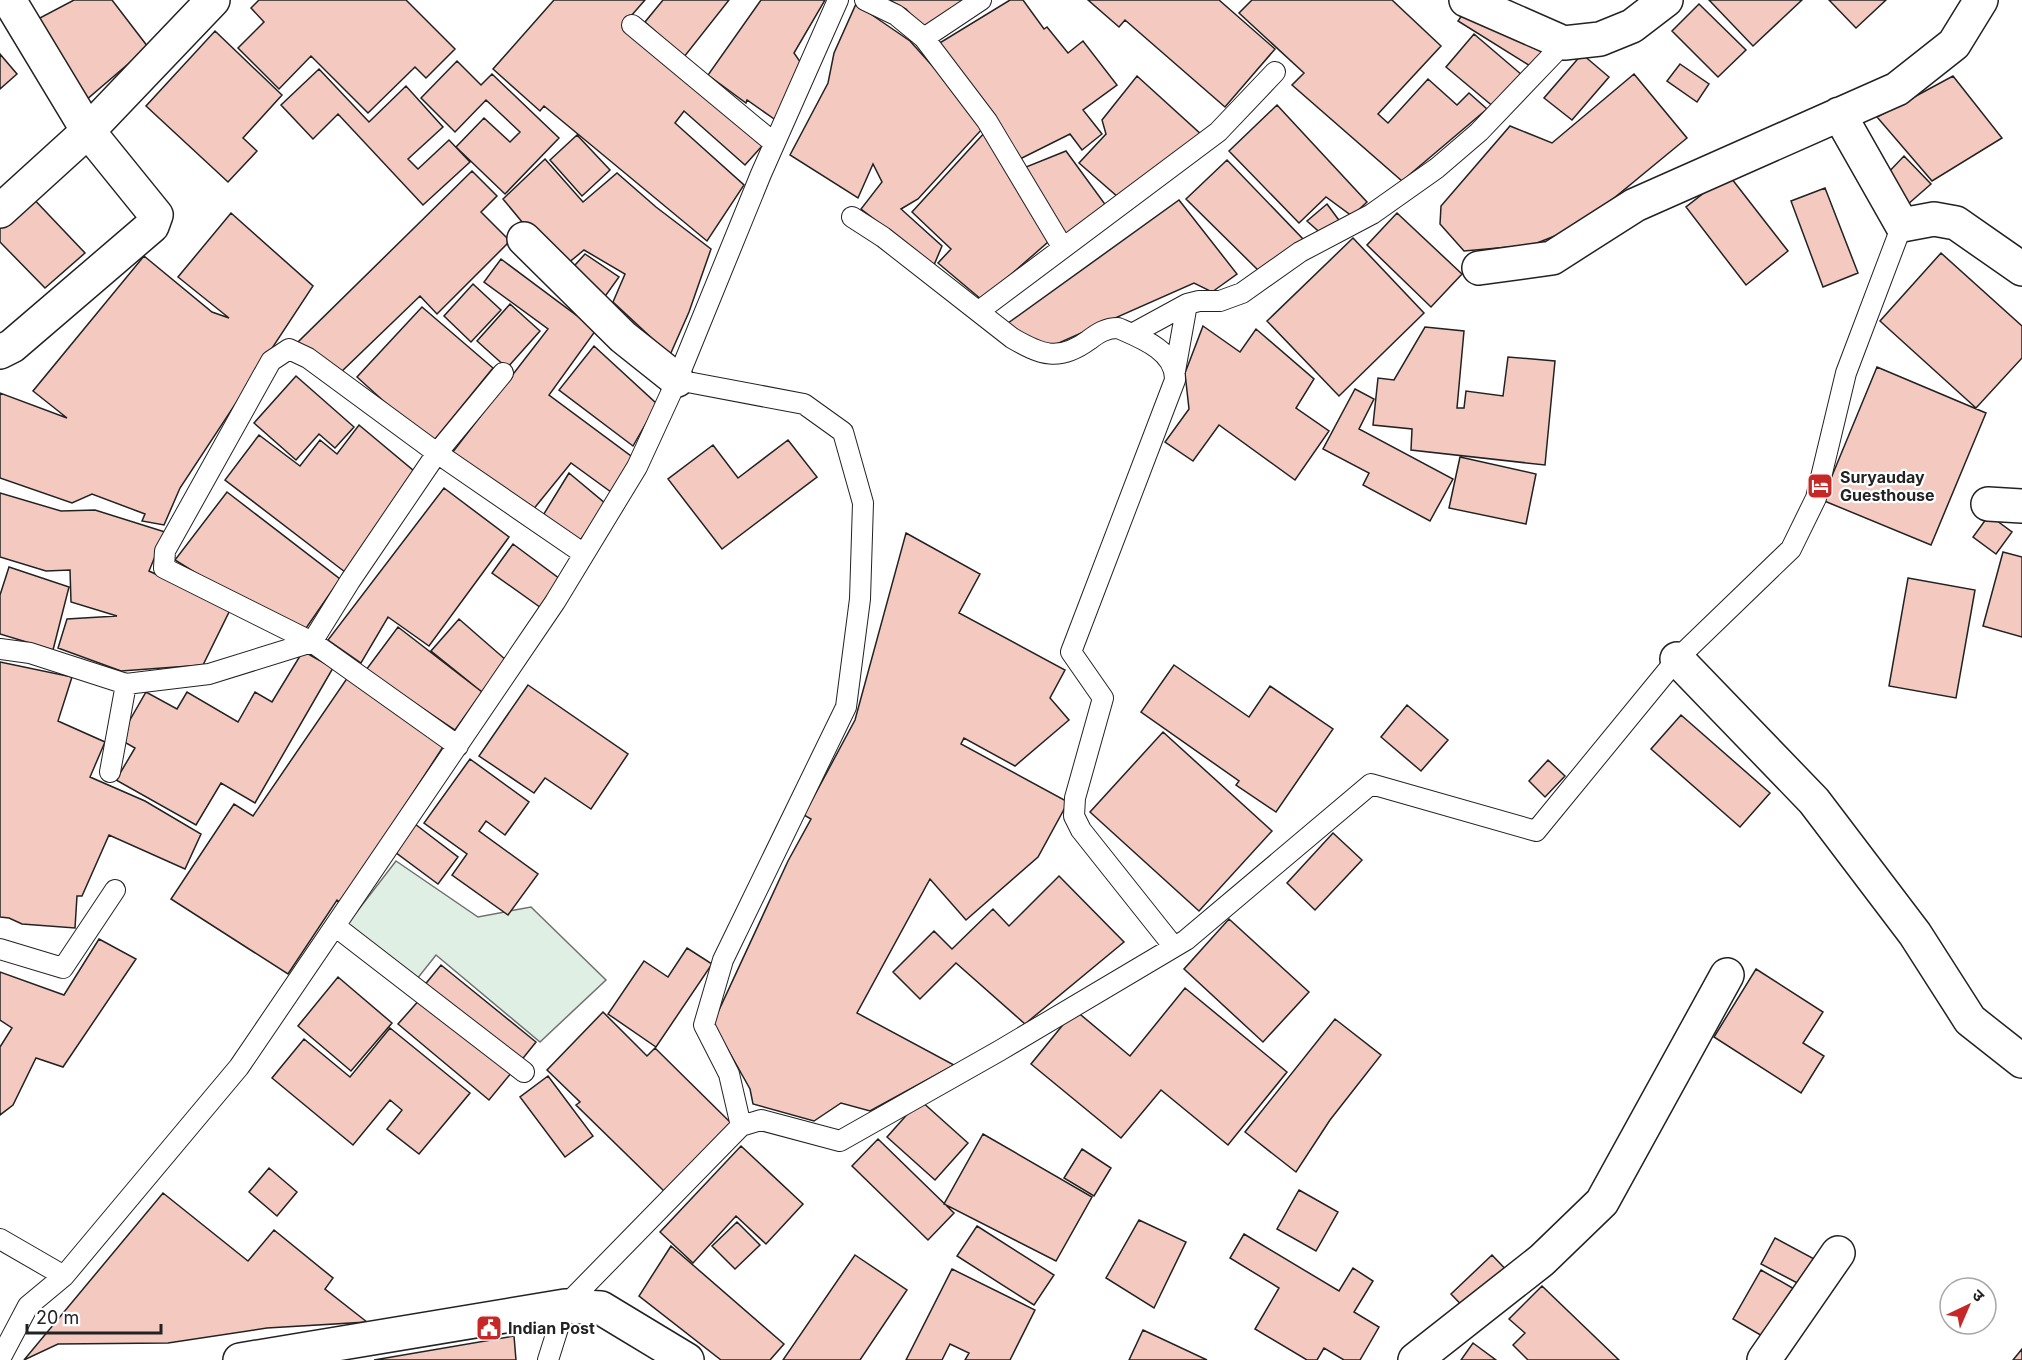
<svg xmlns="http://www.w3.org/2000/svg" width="2022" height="1360" font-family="Inter,'Noto Sans Devanagari',sans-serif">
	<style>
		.green { fill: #e0efe3; stroke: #6f6f6f; stroke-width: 1.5 }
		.building { fill: #f3c9c0; stroke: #222; stroke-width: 1.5 }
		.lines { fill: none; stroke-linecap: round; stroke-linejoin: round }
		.service-casing { stroke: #222; stroke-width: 22 }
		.minor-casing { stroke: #222; stroke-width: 36 }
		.service { stroke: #fff; stroke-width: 20 }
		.minor { stroke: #fff; stroke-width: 33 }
		.labels { text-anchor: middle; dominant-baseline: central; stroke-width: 4.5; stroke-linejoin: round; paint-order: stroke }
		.poi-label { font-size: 16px; font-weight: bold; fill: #222; stroke: #fff; text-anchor: start }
	</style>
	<rect width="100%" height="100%" fill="#fff"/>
	<path class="green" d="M396 861 478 917 531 907 606 980 540 1042 436 955 417 979 345 927Z"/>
	<path class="building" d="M74 0H112L148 47 86 100 36 20Z
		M259 0H406L455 49 426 78 415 67 368 113 311 56 279 89 238 48 264 22 251 8Z
		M554 0H645L624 24 762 146 745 165 684 111 675 123 744 185 707 241 544 106 540 111 493 69Z
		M663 0H729L684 57 645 22Z
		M761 0H825L794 53 803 66 777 121 747 100 746 103 708 75Z
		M889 0H964L923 28 906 9Z
		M1010 0H1023L1044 29 1047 27 1068 53 1083 41 1117 85 1083 110 1102 134 1082 150 1070 134 1020 159 938 44Z
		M1088 0H1219L1275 49 1225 107 1125 20 1119 27Z
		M1252 0H1392L1441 46 1378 114 1388 123 1428 79 1457 105 1469 93 1487 109 1402 181 1292 85 1304 73 1239 13Z
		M1709 0H1802L1753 46Z
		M1829 0H1886L1856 28Z
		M856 4 910 41 964 101 983 128 918 199 901 209 942 246 934 265 861 209 882 182 873 164 858 198 790 155 828 83 834 53Z
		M1699 4 1746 50 1718 77 1672 31Z
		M1469 5 1553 45 1535 69 1458 21Z
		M215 31 282 95 243 138 257 151 228 182 146 106Z
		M1474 34 1522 75 1495 108 1446 67Z
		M0 54 17 74 0 89Z
		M1582 54 1609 77 1572 120 1544 98Z
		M457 61 481 85 492 74 559 138 505 194 456 147 484 118 510 142 520 132 486 100 455 132 421 98Z
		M1680 64 1709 84 1697 102 1667 81Z
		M319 69 369 122 406 86 443 127 408 159 418 169 449 140 470 162 423 205 338 114 313 139 281 105Z
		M1634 74 1687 138 1580 226 1532 245 1464 251 1440 224 1441 206 1510 126 1552 143Z
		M1137 76 1203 136 1118 197 1079 163 1106 134 1102 120Z
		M1953 76 2002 138 1932 181 1877 117Z
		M1277 105 1367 202 1352 216 1326 197 1299 223 1229 151Z
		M986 131 1048 242 982 300 938 263 951 249 912 212Z
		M577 135 610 170 582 196 550 160Z
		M1066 151 1107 207 1065 236 1021 169Z
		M1904 156 1931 184 1907 205 1883 178Z
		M545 159 583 202 617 173 656 207 711 249 689 312 670 355 613 302 625 274 584 250 561 269 503 199Z
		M1227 160 1303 239 1260 272 1186 199Z
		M472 171 497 196 481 212 510 241 437 314 420 296 340 373 296 344Z
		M1728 174 1788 251 1746 285 1686 207Z
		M1825 188 1858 273 1823 287 1791 201Z
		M28 193 85 253 45 288 0 242V223Z
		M1179 200 1237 274 1212 292 1194 283 1043 350 1004 326Z
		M1327 204 1341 223 1325 237 1307 221Z
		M231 213 313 286 180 488 164 525 142 521 145 514 92 494 72 503 0 478V393L67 418 33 391 144 256 212 312 229 318 178 277Z
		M1397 213 1462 274 1431 307 1367 245Z
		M1353 238 1424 313 1339 396 1267 321Z
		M1941 253 2022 326V358L1976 408 1880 321Z
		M585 254 619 277 601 302 566 275Z
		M501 259 596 330 549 395 635 459 611 492 571 463 532 511 452 453 548 329 484 282Z
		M473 284 501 310 471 342 444 316Z
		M510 304 540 331 507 368 477 341Z
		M422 307 493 368 431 444 357 377Z
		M1203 326 1240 352 1256 329 1314 379 1296 408 1329 431 1295 480 1219 425 1193 461 1165 442 1189 409 1185 373Z
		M1425 327 1464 331 1457 408H1464L1466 391 1503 396 1508 357 1555 361 1545 465 1411 450 1412 429 1373 425 1378 378 1394 380Z
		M594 346 657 404 633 446 559 390Z
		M1877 367 1986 413 1931 545 1822 500Z
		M296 376 354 427 335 448 319 434 296 460 254 423Z
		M1355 389 1374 399 1359 429 1453 479 1430 521 1363 485 1369 473 1323 449Z
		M359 425 414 471 345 572 225 480 259 435 300 466 320 440 337 454Z
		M788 440 817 477 722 549 668 479 713 445 738 478Z
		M1460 457 1536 474 1526 524 1449 508Z
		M569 473 606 504 579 542 542 517Z
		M444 488 509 537 429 646 388 617 361 663 328 640Z
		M227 492 340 579 302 634 236 598 175 560Z
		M0 493 61 511 95 510 165 532 149 571 231 608 203 665 121 671 58 648 67 619 117 616 71 602 70 570 46 571 0 557Z
		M1989 515 2012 532 1996 554 1973 537Z
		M906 533 980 574 959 613 1065 670 1050 698 1069 720 1015 766 964 738 961 744 1068 802 1038 857 966 920 930 879 857 1013 954 1065 870 1111 841 1103 814 1121 753 1104 750 1089 713 1023 788 861 811 819 804 815 855 720Z
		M513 544 564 582 544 610 492 573Z
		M2003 552 2022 557V637L1983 626Z
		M9 567 69 587 53 650 0 634V595Z
		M1908 578 1975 590 1956 698 1889 686Z
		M459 619 506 660 482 692 431 651Z
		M398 627 482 692 455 730 366 670Z
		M303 651 333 668 255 803 221 783 196 825 116 780 135 748 119 739 146 692 177 709 187 692 238 722 255 692 272 702Z
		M0 662 72 677 58 721 105 742 90 777 145 801 201 834 185 869 109 835 82 896H77L75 928 22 924 9 918 0 917Z
		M1174 665 1249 717 1270 686 1333 729 1276 812 1236 785 1239 781 1141 712Z
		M350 674 443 747 341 903 337 900 288 974 171 899 234 804 253 816Z
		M528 685 628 754 591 809 545 778 534 793 479 756Z
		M1407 705 1448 740 1421 771 1381 737Z
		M1681 715 1770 793 1740 827 1651 749Z
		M1163 732 1272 831 1199 911 1090 812Z
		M470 759 529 802 505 835 486 821 479 831 538 874 508 915 452 875 467 854 424 823Z
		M1548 760 1565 776 1545 797 1529 781Z
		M415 824 458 857 438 884 395 852Z
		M1333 833 1362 860 1315 910 1287 883Z
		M1059 876 1124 942 1025 1024 956 963 920 999 893 972 934 931 952 949 993 909 1009 926Z
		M1229 919 1309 992 1263 1042 1184 969Z
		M99 939 136 959 63 1067 36 1058 13 1105 0 1115V1047L12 1028 0 1020V972L64 995Z
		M687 948 712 964 656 1047 608 1014 644 961 668 977Z
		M441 965 536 1042 520 1062 423 987Z
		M1756 969 1823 1012 1803 1043 1824 1056 1801 1093 1714 1037Z
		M338 977 392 1023 351 1071 298 1026Z
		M1185 988 1287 1072 1228 1145 1161 1090 1121 1138 1031 1064 1075 1010 1130 1056Z
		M421 998 512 1072 489 1100 398 1024Z
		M603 1012 647 1056 655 1048 732 1124 666 1193 576 1105 580 1102 547 1070Z
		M1335 1019 1381 1055 1330 1120 1296 1172 1245 1132Z
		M390 1028 470 1093 419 1154 387 1129 402 1110 390 1100 353 1145 272 1078 304 1039 350 1077Z
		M548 1076 593 1136 565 1157 520 1097Z
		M920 1100 968 1143 935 1180 887 1137Z
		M983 1134 1092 1197 1056 1261 944 1204Z
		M878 1139 954 1213 928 1240 852 1166Z
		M741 1146 803 1204 766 1244 736 1216 693 1263 660 1232Z
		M1082 1149 1111 1168 1094 1196 1064 1178Z
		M269 1168 297 1192 277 1216 249 1192Z
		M1299 1190 1338 1212 1316 1251 1277 1229Z
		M163 1193 248 1261 274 1230 333 1278 325 1289 367 1322 267 1328 168 1343 58 1344 24 1360Z
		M1139 1220 1186 1242 1154 1308 1106 1278Z
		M737 1222 760 1245 735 1269 712 1246Z
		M977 1226 1054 1275 1034 1305 957 1256Z
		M1244 1234 1339 1291 1353 1268 1373 1281 1354 1312 1379 1327 1360 1360H1344L1324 1348 1317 1360H1307L1255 1329 1279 1288 1230 1258Z
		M1775 1238 1818 1261 1805 1287 1761 1264Z
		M671 1246 784 1344 770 1360H721L639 1296Z
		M855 1255 907 1290 860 1360H783Z
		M1492 1255 1513 1277 1472 1316 1451 1294Z
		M952 1269 1035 1310 1010 1360H965L969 1353 950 1344 942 1360H906Z
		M1761 1270 1803 1294 1769 1340 1733 1319Z
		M1542 1286 1619 1360H1528L1513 1345 1525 1333 1509 1319Z
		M1143 1330 1207 1360H1129Z
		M514 1336 516 1360H374Z
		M1473 1343 1496 1360H1461Z
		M2022 1349V1360H2013Z"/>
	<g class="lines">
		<g class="service-casing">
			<path id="service" d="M865 0 896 15 924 38 987 121 1063 248
				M632 25 774 143
				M924 38 981 0
				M852 217 883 237 1012 338C1041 355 1059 362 1089 340 1098 333 1106 328 1118 328 1141 338 1176 351 1175 380L1071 652 1103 698 1075 798 1074 816 1081 830 1174 947
				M979 311 1218 132 1275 72
				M1132 334 1187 304 1199 301H1220L1242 293 1300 252 1372 214 1437 168 1479 132 1564 43
				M1175 371 1187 304
				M0 649 30 653 126 684 209 674 312 642 350 581 437 453 503 373
				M458 746 312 642 164 568 165 551 271 361 289 349 308 358 437 453 584 554
				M110 772 126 684
				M335 926 524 1072
				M0 949 63 968 115 890
				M741 1126 761 1120 840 1141 999 1051 1186 940 1371 784 1536 831 1677 659 1791 549 1816 498 1846 373 1902 225
				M0 1239 64 1276
				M0 1359 28 1306 64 1276 239 1067 555 602 637 467 677 380 761 174 838 0
				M548 1360 565 1306 741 1126 729 1074 704 1025 723 960 846 707 860 599 863 503 843 432 804 404 677 380"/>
		</g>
		<g class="minor-casing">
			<path id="minor" d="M1466 0 1564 43 1600 39 1632 26 1666 0
				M1839 114 1902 225 1934 219 1956 223 2022 269
				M0 211 88 131 213 0
				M524 239 623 337 677 380
				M1479 268 1552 258 1635 205 1897 89 1954 44 1981 0
				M0 352 12 346 152 226 156 215 88 131 9 0
				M1988 504 2022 506
				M1677 659 1814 801 1915 934 1970 1020 2022 1061
				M240 1360 565 1306 601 1308 687 1360
				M1415 1360 1542 1260 1602 1202 1727 975
				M1764 1360 1838 1253"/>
		</g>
		<use href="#service" class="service"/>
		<use href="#minor" class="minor"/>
	</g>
	<defs>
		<g id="hotel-square" transform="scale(1.35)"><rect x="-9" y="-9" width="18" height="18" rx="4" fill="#c62828" stroke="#fff"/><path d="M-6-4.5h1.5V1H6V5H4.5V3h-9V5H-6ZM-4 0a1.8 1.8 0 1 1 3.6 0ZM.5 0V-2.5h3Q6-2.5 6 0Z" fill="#fff"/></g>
		<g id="civic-square" transform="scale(1.35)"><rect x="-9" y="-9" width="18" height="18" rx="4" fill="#c62828" stroke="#fff"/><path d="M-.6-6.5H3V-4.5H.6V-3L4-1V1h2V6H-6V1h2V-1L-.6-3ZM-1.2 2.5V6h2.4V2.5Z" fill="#fff"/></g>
	</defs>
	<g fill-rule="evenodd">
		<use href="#hotel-square" x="1820" y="486"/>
		<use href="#civic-square" x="489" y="1328"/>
	</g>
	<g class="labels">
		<g class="poi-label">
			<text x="1840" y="477">Suryauday<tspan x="1840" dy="18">Guesthouse</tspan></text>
			<text x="508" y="1328">Indian Post</text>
		</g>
	</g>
	<g transform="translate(1968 1306) rotate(44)"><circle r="28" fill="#ffffff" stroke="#a7a7a7" stroke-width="1.5"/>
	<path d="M0-4.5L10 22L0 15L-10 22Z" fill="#c62828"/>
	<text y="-9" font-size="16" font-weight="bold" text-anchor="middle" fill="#222222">उ</text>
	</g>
	<path d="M27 1324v9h134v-9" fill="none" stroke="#222222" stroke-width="3"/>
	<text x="36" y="1324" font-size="18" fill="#222222" stroke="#ffffff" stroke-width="4.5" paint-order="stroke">20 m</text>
</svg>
